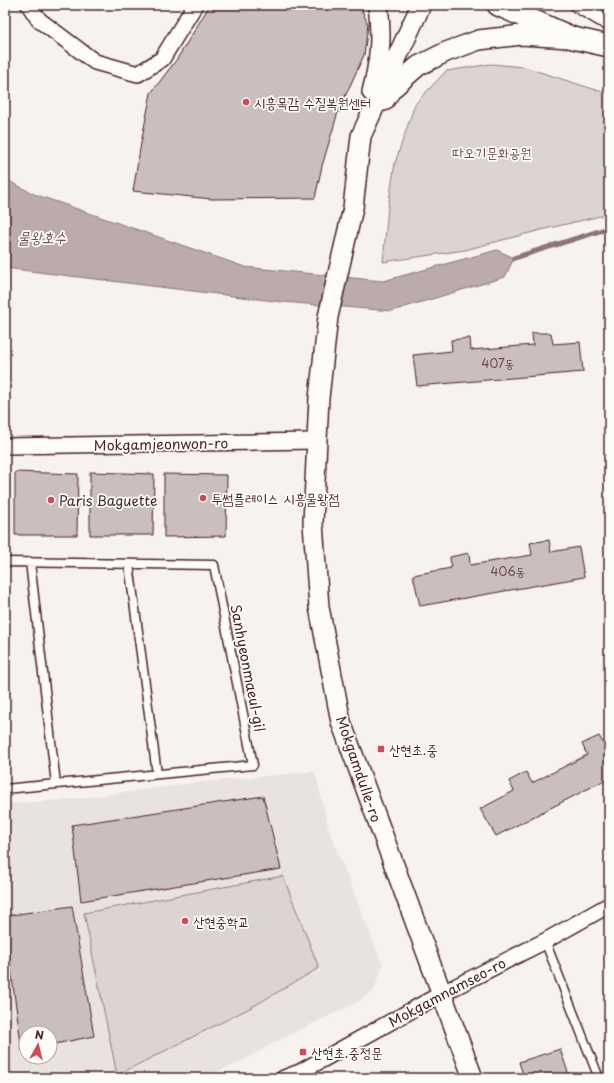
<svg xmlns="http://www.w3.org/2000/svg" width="614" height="1083" font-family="'Playpen Sans','Poor Story',sans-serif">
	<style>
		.built { fill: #e9e3e0; fill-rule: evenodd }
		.green { fill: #dcd4d2; stroke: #937a7e }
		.water { fill: #bbabac; stroke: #8e7378 }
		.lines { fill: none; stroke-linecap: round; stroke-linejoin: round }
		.stream { stroke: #8e7378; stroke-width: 5.5 }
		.building { fill: #cbbfbe; stroke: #4a1f2b }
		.service-casing { stroke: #4a1f2b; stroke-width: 11 }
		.minor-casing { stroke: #4a1f2b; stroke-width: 18 }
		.tertiary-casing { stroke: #4a1f2b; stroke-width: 22 }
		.secondary-casing { stroke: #4a1f2b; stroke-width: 24 }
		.service { stroke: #fdfcf7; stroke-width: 8 }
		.minor { stroke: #fdfcf7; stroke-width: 15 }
		.tertiary { stroke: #fdfcf7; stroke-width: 19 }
		.secondary { stroke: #fdfcf7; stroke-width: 21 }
		.poi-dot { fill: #d1495b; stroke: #fdfcf7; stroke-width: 1.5 }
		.labels { text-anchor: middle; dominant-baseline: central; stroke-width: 3.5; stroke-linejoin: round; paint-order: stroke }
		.number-label { font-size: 12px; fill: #6a4750 }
		.poi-label { font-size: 14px; fill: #4a1f2b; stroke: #fdfcf7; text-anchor: start }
		.park-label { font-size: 14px; fill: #6e4c55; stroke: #fdfcf7 }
		.street-label { font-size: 14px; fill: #4a1f2b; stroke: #fdfcf7 }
		.water-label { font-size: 15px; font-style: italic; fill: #725058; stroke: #fdfcf7 }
	</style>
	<rect width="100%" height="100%" fill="#f6f3ef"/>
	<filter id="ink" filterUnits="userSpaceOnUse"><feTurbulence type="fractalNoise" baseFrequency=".025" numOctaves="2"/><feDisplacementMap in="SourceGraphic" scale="8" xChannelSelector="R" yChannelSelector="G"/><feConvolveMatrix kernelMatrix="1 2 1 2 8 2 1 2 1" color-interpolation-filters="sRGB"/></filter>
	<g filter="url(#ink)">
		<path class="built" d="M315 771 329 830 383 966 373 992 356 1003 279 1040 239 1063 202 1078H5V804L73 799 194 783ZM26 1033H50V1057H26Z"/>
		<path class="green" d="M491 64 524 67 609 94V214L537 231 465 250 383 262 388 207 395 163 415 104 446 71Z
			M283 876 319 968 252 1007 117 1075 84 913Z"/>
		<path class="water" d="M5 179 34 194 245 267 383 281 497 250 514 258 505 277 392 311 282 302 5 268Z"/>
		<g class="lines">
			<path class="stream" d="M514 258 609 228"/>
		</g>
		<path class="building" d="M210 5H360L368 25 364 55 338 112 322 166 315 198 212 199 133 191 141 143 151 93 177 59Z
			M532 333H551L553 344 580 342 583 372 417 386 413 355 452 351 451 340 470 338 471 350 533 345Z
			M15 472 78 474 77 535H15Z
			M90 472 154 474 153 535H90Z
			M164 474 227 475 226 536 164 537Z
			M549 540 551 552 579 547 584 577 420 606 413 575 451 568 450 557 469 553 470 565 532 555 530 543Z
			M599 736 605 746 609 744V778L496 836 480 809 514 791 509 781 526 772 532 783 587 755 582 744Z
			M263 796 281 869 81 901 72 825Z
			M72 906 94 1036 50 1045V1033H26V1050L22 1051 5 926V916Z
			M560 1049 570 1078H524L519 1062Z"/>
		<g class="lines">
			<g class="service-casing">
				<path id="service" d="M5 562 214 565 253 765 5 789
					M30 562 56 784
					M129 564 157 774
					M545 941 599 1078"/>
			</g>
			<g class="minor-casing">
				<path id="minor" d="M29 5 39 20 95 62 138 74 162 59 195 5
					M578 5 609 23
					M5 446 317 441
					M284 1078 300 1072 441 994 545 941 609 905"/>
			</g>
			<g class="tertiary-casing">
				<path id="tertiary" d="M421 5 361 136 353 208 328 317 319 398 313 523 319 607 341 722 473 1078
					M372 92C380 61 382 37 378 5
					M384 101 392 89 418 66 446 52 479 40 521 35 570 38"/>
			</g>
			<g class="secondary-casing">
				<path id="secondary" d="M498 5 573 38 609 46"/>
			</g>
			<use href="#service" class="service"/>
			<use href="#minor" class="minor"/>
			<use href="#tertiary" class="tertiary"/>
			<use href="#secondary" class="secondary"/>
		</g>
	</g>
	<g class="poi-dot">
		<circle cx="246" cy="102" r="4"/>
		<circle cx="203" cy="498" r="4"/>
		<circle cx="51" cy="500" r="4"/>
		<rect x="377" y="745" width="8" height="8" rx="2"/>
		<circle cx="185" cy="921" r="4"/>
		<rect x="299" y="1048" width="8" height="8" rx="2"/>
	</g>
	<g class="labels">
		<g class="number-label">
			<text x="498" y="363">407동</text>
			<text x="508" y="571">406동</text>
		</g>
		<g class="poi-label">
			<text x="254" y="102">시흥목감 수질복원센터</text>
			<text x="211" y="498">투썸플레이스 시흥물왕점</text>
			<text x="59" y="500">Paris Baguette</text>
			<text x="389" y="749">산현초.중</text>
			<text x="193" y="921">산현중학교</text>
			<text x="311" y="1052">산현초.중정문</text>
		</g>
		<g class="park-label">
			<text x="492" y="152">따오기문화공원</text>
		</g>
		<g class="street-label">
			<text transform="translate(161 444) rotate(-1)">Mokgamjeonwon-ro</text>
			<text transform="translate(248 668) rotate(79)">Sanhyeonmaeul-gil</text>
			<text transform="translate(359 769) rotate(71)">Mokgamdulle-ro</text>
			<text transform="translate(447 992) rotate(-28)">Mokgamnamseo-ro</text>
		</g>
		<g class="water-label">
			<text x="42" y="236">물왕호수</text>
		</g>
	</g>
	<rect width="614" height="1083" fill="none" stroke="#fdfcf7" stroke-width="20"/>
	<rect x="10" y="10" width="594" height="1063" fill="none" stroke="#4a1f2b" stroke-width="1.5" filter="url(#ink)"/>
	<g transform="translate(38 1045) rotate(8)"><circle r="19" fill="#fdfcf7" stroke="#b5a4a5"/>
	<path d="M0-3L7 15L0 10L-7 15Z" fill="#d1495b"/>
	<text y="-6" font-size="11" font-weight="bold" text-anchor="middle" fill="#4a1f2b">N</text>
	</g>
</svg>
